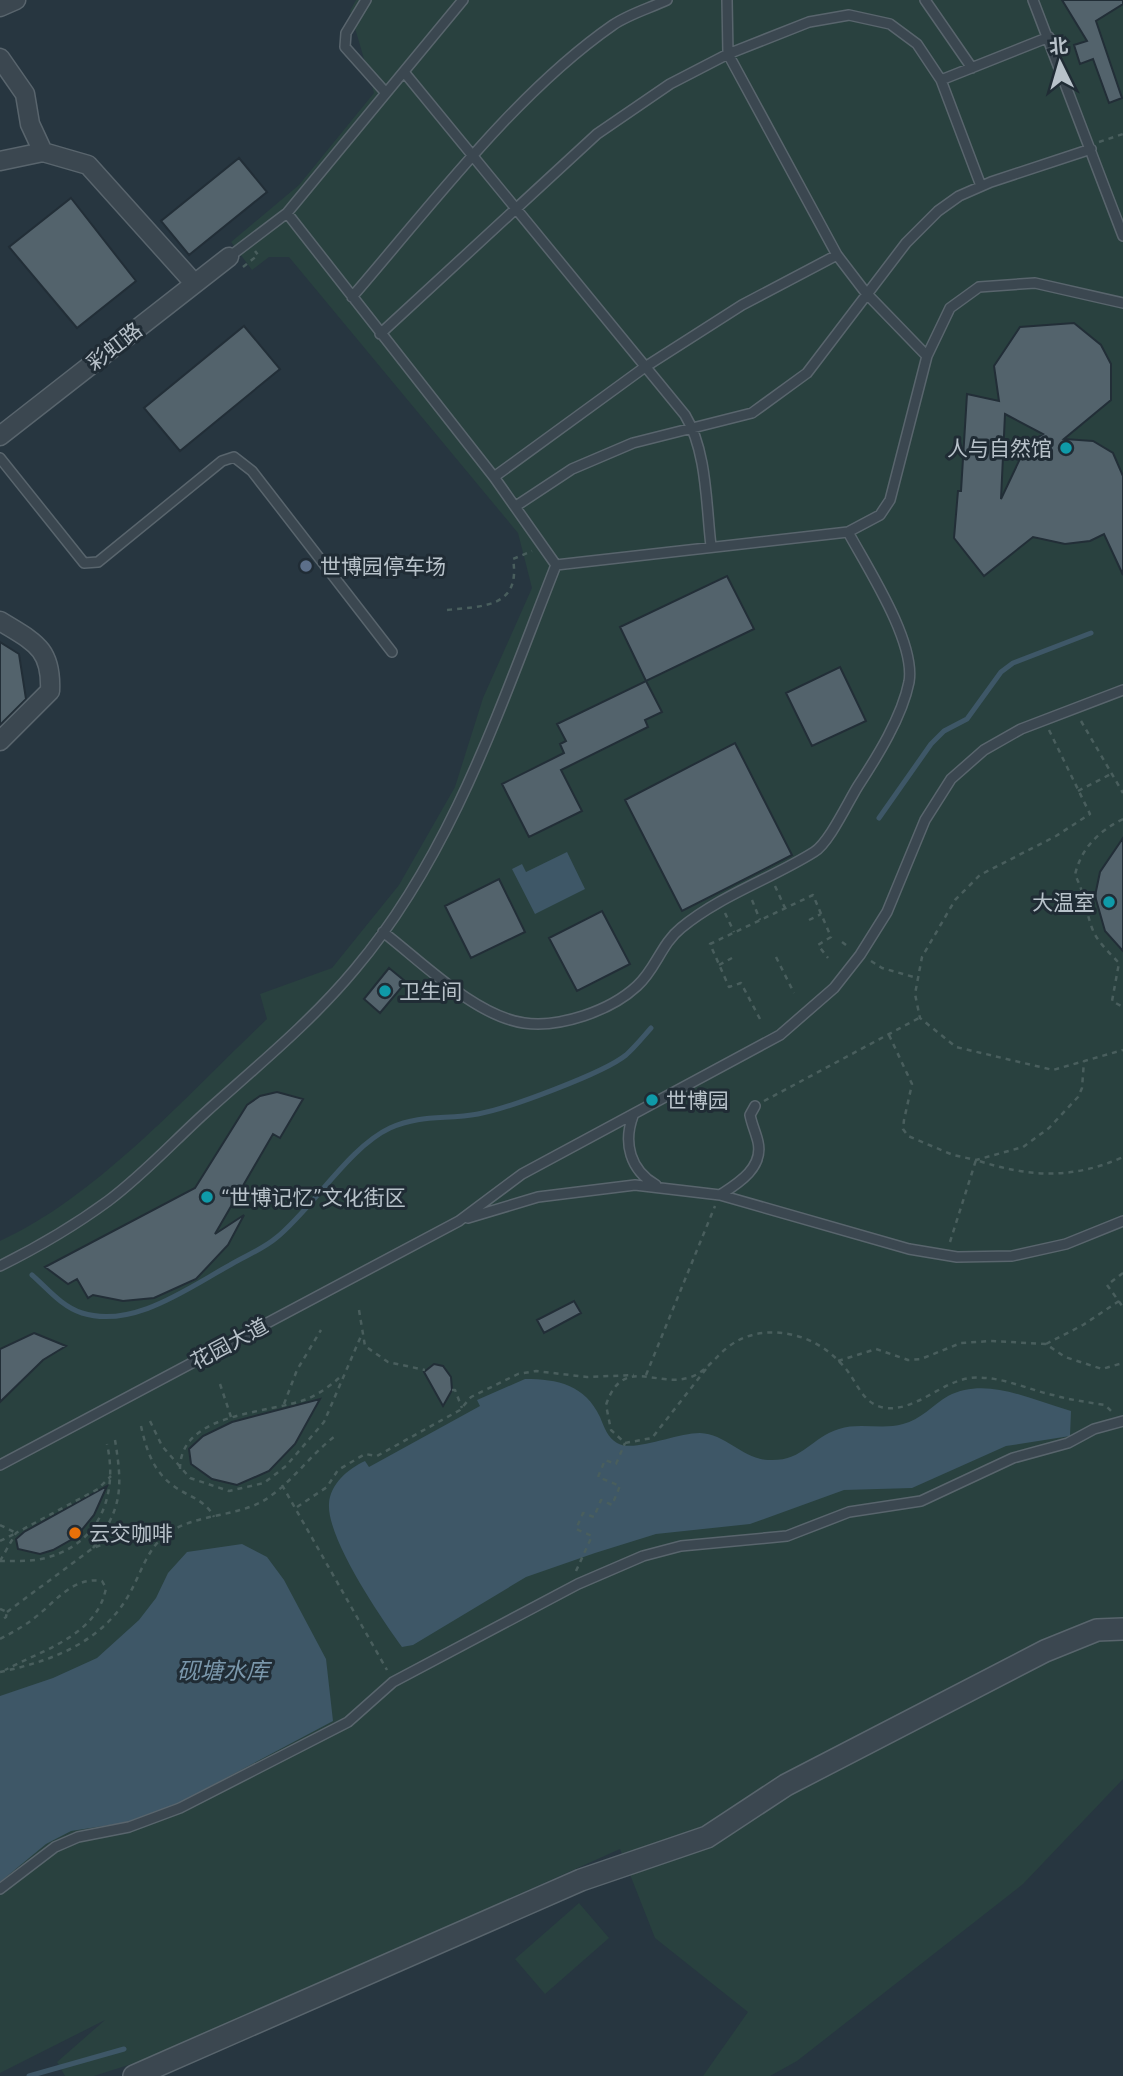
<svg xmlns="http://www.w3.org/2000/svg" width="1123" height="2076" font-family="Ubuntu,'Noto Sans SC',sans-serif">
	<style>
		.green { fill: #29413f }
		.water { fill: #3e5767 }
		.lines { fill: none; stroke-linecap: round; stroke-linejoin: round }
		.stream { stroke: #3e5767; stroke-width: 5 }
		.building { fill: #53636c; stroke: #222e37; stroke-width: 2; fill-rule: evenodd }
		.service-casing { stroke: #59656d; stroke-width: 12 }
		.minor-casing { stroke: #59656d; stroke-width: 21 }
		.tertiary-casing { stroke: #59656d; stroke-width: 24 }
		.path { stroke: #495e5d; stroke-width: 2.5; stroke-dasharray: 5 5; stroke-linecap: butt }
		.service { stroke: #3b4750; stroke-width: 9 }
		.minor { stroke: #3b4750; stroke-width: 18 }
		.tertiary { stroke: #3b4750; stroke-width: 21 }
		.culture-dot { fill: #0f9aa8; stroke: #202c35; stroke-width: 2.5 }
		.service-dot { fill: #5c6f8a; stroke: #202c35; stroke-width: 2.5 }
		.food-dot { fill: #e8710a; stroke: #202c35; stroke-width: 2.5 }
		.labels { text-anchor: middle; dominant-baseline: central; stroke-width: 6; stroke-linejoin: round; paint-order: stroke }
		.street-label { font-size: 21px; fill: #b8c2ca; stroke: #202c35 }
		.poi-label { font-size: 21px; fill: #b8c2ca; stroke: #202c35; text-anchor: start }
		.water-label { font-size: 23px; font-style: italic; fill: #7a97ab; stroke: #202c35 }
	</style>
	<rect width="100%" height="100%" fill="#273640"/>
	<path class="green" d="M356 0H1123V1779L1023 1884 797 2061 770 2076H703L748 2012 655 1938 620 1849 166 2053 94 2076H65L57 2062 105 2020 0 2073V1241C97 1197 189 1093 267 1019L260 994 332 968 399 885 455 787 483 698 532 588 518 533 289 257H269L252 270 231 242 299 185 374 93 350 11Z
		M579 1903 609 1938 545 1994 515 1959Z"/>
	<path class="water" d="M567 852 585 889 535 914 512 869 522 864 526 872Z
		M525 1379C558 1379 585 1385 600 1417 604 1427 608 1438 617 1443 634 1453 675 1433 700 1433 726 1434 743 1459 768 1460 803 1462 810 1438 839 1429 859 1422 882 1430 903 1424 920 1420 933 1405 948 1396 987 1376 1031 1400 1071 1411L1070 1436 1006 1446 912 1488 844 1490 750 1524 656 1534 595 1553 526 1577 413 1645 402 1647C381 1618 327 1539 329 1504 330 1484 348 1469 365 1461L369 1467 480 1406 477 1400Z
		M242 1544 267 1557 284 1580 326 1659 333 1721 149 1819 71 1831 46 1844 0 1882V1696L53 1678 97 1658 139 1620 156 1598 168 1573 187 1552Z"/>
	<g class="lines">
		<path class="stream" d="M879 818 931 744 944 731 967 719 1001 672 1013 663 1091 633
			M32 1275C47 1288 62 1307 82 1313 133 1329 188 1288 230 1265 245 1256 263 1249 276 1238 313 1208 349 1147 390 1128 421 1114 446 1120 478 1114 507 1109 604 1073 626 1055 635 1047 643 1037 651 1028
			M29 2076 124 2049"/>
	</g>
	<path class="building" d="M1062 0H1123V4L1096 21 1122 98 1109 103 1093 59 1080 64 1074 45 1087 41Z
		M239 158 267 192 189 255 161 221Z
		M71 198 136 281 77 328 9 247Z
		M1074 323 1101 345 1111 364V400L1064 439 1093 441 1113 453 1123 476V575L1104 534 1090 541 1065 544 1033 537 984 576 954 538 958 491H961L967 394 999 401 994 366 1020 327ZM1005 414 1043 434 1027 444 1001 499Z
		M244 326 280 369 180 451 144 408Z
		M727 576 754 629 646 681 620 627Z
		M0 642 19 654 26 699 0 725Z
		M840 667 866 721 812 746 786 693Z
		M646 681 662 712 645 720 648 727 561 770 582 811 529 837 502 784 564 753 560 744 566 741 557 724Z
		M735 743 792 855 682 911 625 800Z
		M1123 838V951L1105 931 1095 896 1100 872Z
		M499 879 525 932 471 958 445 906Z
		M602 911 630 964 577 991 549 938Z
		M389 968 406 982 380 1013 364 999Z
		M277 1092 303 1099 280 1138 273 1134 215 1234 244 1215 228 1245 196 1279 154 1298 123 1301 93 1295 88 1298 77 1279 68 1284 45 1267 195 1188 247 1105 260 1096Z
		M574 1301 581 1313 544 1333 537 1320Z
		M34 1333 66 1346 43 1360 0 1402V1349Z
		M434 1364 443 1366 451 1377 452 1390 443 1406 424 1372Z
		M320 1399 295 1444 269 1471 237 1485 212 1479 191 1464 189 1449 203 1436 232 1422Z
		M107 1486 94 1515 76 1537 53 1550 40 1554 18 1549 16 1539 24 1532Z"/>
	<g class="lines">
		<g class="service-casing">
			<path id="service" d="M366 0 346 33 345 47 386 93
				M727 0 728 54 837 255 866 293 927 356
				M925 0 972 68
				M1033 0 1123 236
				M404 72 685 415C707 451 706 504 711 546
				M941 80 1049 37
				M287 213 494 477 556 565
				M229 257 287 213 463 0
				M352 297C430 207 515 93 613 25 629 14 650 8 667 0
				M380 334 597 134 670 84 728 54 809 22 849 15 890 24 917 44 941 80 981 186
				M0 458 84 563 98 562 222 461 234 457 252 471 392 652
				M494 477 645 367 742 305 837 255
				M516 506 572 469 633 443 752 413 807 373 906 243 938 211 959 196 991 182 1091 149
				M556 565 848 532
				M383 932C422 962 475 1016 524 1023 560 1028 610 1011 637 986 656 969 661 944 681 928 721 895 771 879 814 852 829 843 848 802 858 786 877 757 902 717 909 682 916 642 867 567 848 532L880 515 890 500 927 356 950 308 979 287 1035 283 1123 303
				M633 1116C623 1143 630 1170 656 1185
				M720 1195C737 1184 764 1168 758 1142 756 1133 752 1125 750 1115L755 1106
				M468 1218 538 1197 635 1185 720 1195 909 1249 957 1257 1012 1256 1066 1244 1123 1221
				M0 1266C38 1247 74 1226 108 1201 143 1175 174 1141 206 1112 257 1066 311 1022 355 969 453 853 501 704 556 565
				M0 1465 459 1221 522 1174 780 1035 834 988 860 955 887 912 925 820 951 779 984 750 1021 729 1123 690
				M0 1889 55 1847 78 1837 129 1827 180 1808 348 1722 393 1682 578 1584 643 1556 681 1546 787 1536 849 1512 921 1501 1013 1458 1068 1443 1094 1429 1123 1421"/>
		</g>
		<g class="minor-casing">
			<path id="minor" d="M0 7 16 0
				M0 58 25 94 30 124 43 152 88 165 194 283
				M0 161 43 152
				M0 436 229 257
				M0 621C34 642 52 648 50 691L0 741"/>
		</g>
		<g class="tertiary-casing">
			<path id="tertiary" d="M134 2076 581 1880 707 1837 786 1785 1045 1651 1097 1630 1123 1629"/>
		</g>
		<path class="path" d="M1099 142 1123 134
			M243 267 258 255 255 251
			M447 610C483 606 521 608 513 559L532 551
			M1081 721 1123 793
			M1049 730 1090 814 1056 836 980 875 955 900 922 957 915 994 920 1018 956 1047 1053 1070 1123 1050
			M1078 791 1111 774
			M1123 819C1099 831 1081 848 1075 875 1085 894 1085 909 1092 928 1097 942 1109 952 1119 963L1112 1001 1123 1007
			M775 886 785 908
			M752 900 760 920
			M725 913 734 932
			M809 920 821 914
			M842 942 850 948
			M776 957 794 993
			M871 961 882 968 917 978
			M719 965 732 958
			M760 1019 741 983 729 987 710 944 813 895 831 937 818 945 828 958
			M889 1035 912 1084 904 1120 903 1129 908 1136 953 1155 976 1160 1023 1147 1049 1128 1078 1097 1082 1088 1084 1061
			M764 1101 919 1018
			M950 1242 976 1160C1028 1177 1072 1180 1123 1157
			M1123 1273 1107 1285 1123 1307
			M359 1310 365 1346 388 1362 425 1370
			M1046 1344 1083 1325 1119 1301
			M838 1361 876 1349 908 1360 921 1359 961 1343 991 1341 1046 1344 1065 1357 1102 1369 1123 1363
			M706 1369 652 1438 625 1443 611 1430 606 1405C623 1354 657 1389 691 1377 707 1371 715 1357 728 1347 752 1328 786 1329 813 1342 825 1348 837 1358 846 1369 858 1384 863 1405 886 1408 916 1411 941 1382 970 1378 999 1375 1026 1389 1053 1395 1070 1400 1087 1402 1105 1405L1111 1411
			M646 1375 715 1206
			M220 1384 231 1417
			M452 1390H455L462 1408
			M284 1404 297 1370 321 1330
			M150 1421 162 1446 190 1478 229 1491 264 1483 286 1466 324 1422 361 1336
			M141 1426C146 1448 152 1469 171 1484 187 1497 204 1498 214 1517
			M180 1469C180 1412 268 1414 307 1399 319 1394 330 1386 339 1378
			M282 1485 387 1670
			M297 1507 327 1487 338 1470 365 1454 377 1456 460 1410 471 1397 518 1374 536 1371 587 1377 634 1375
			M0 1525 16 1533
			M0 1541 16 1533
			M93 1548C122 1508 123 1489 115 1440
			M0 1561C16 1561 33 1562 49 1557 101 1542 118 1493 107 1444
			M0 1561 16 1533 98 1489 111 1476
			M576 1571 592 1536 576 1529 583 1513 594 1517 601 1500 612 1505 620 1486 598 1477 605 1460 616 1464 625 1443
			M0 1609 7 1612 6 1617 0 1621
			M7 1612 93 1548 131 1534 168 1532
			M0 1639C11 1633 23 1627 33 1619 55 1603 72 1576 102 1581L106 1588C97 1636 42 1650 5 1670
			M0 1672C52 1661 104 1642 131 1591 141 1572 149 1546 167 1534 194 1514 235 1517 263 1501 290 1485 309 1456 334 1437"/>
		<use href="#service" class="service"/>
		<use href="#minor" class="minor"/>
		<use href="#tertiary" class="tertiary"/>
	</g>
	<g class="culture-dot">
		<circle cx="1066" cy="448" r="7"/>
		<circle cx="1109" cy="902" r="7"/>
		<circle cx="385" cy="991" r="7"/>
		<circle cx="652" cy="1100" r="7"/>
		<circle cx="207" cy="1197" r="7"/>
	</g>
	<circle class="service-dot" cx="306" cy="566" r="7"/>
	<circle class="food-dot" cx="75" cy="1533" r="7"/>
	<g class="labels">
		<g class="street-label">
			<text transform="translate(114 346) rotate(-38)">彩虹路</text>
			<text transform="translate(229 1343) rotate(-28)">花园大道</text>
		</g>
		<g class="poi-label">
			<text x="1052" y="448" text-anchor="end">人与自然馆</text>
			<text x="320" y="566">世博园停车场</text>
			<text x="1095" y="902" text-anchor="end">大温室</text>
			<text x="399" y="991">卫生间</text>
			<text x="666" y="1100">世博园</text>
			<text x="221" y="1197">“世博记忆”文化街区</text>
			<text x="89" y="1533">云交咖啡</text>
		</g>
		<g class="water-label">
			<text x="223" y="1670">砚塘水库</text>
		</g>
	</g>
	<g transform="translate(1060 63) rotate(355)" stroke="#202c35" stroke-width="5" paint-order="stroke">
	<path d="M0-5L12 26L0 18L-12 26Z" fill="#b8c2ca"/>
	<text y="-10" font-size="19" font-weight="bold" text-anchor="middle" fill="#b8c2ca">北</text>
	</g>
</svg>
